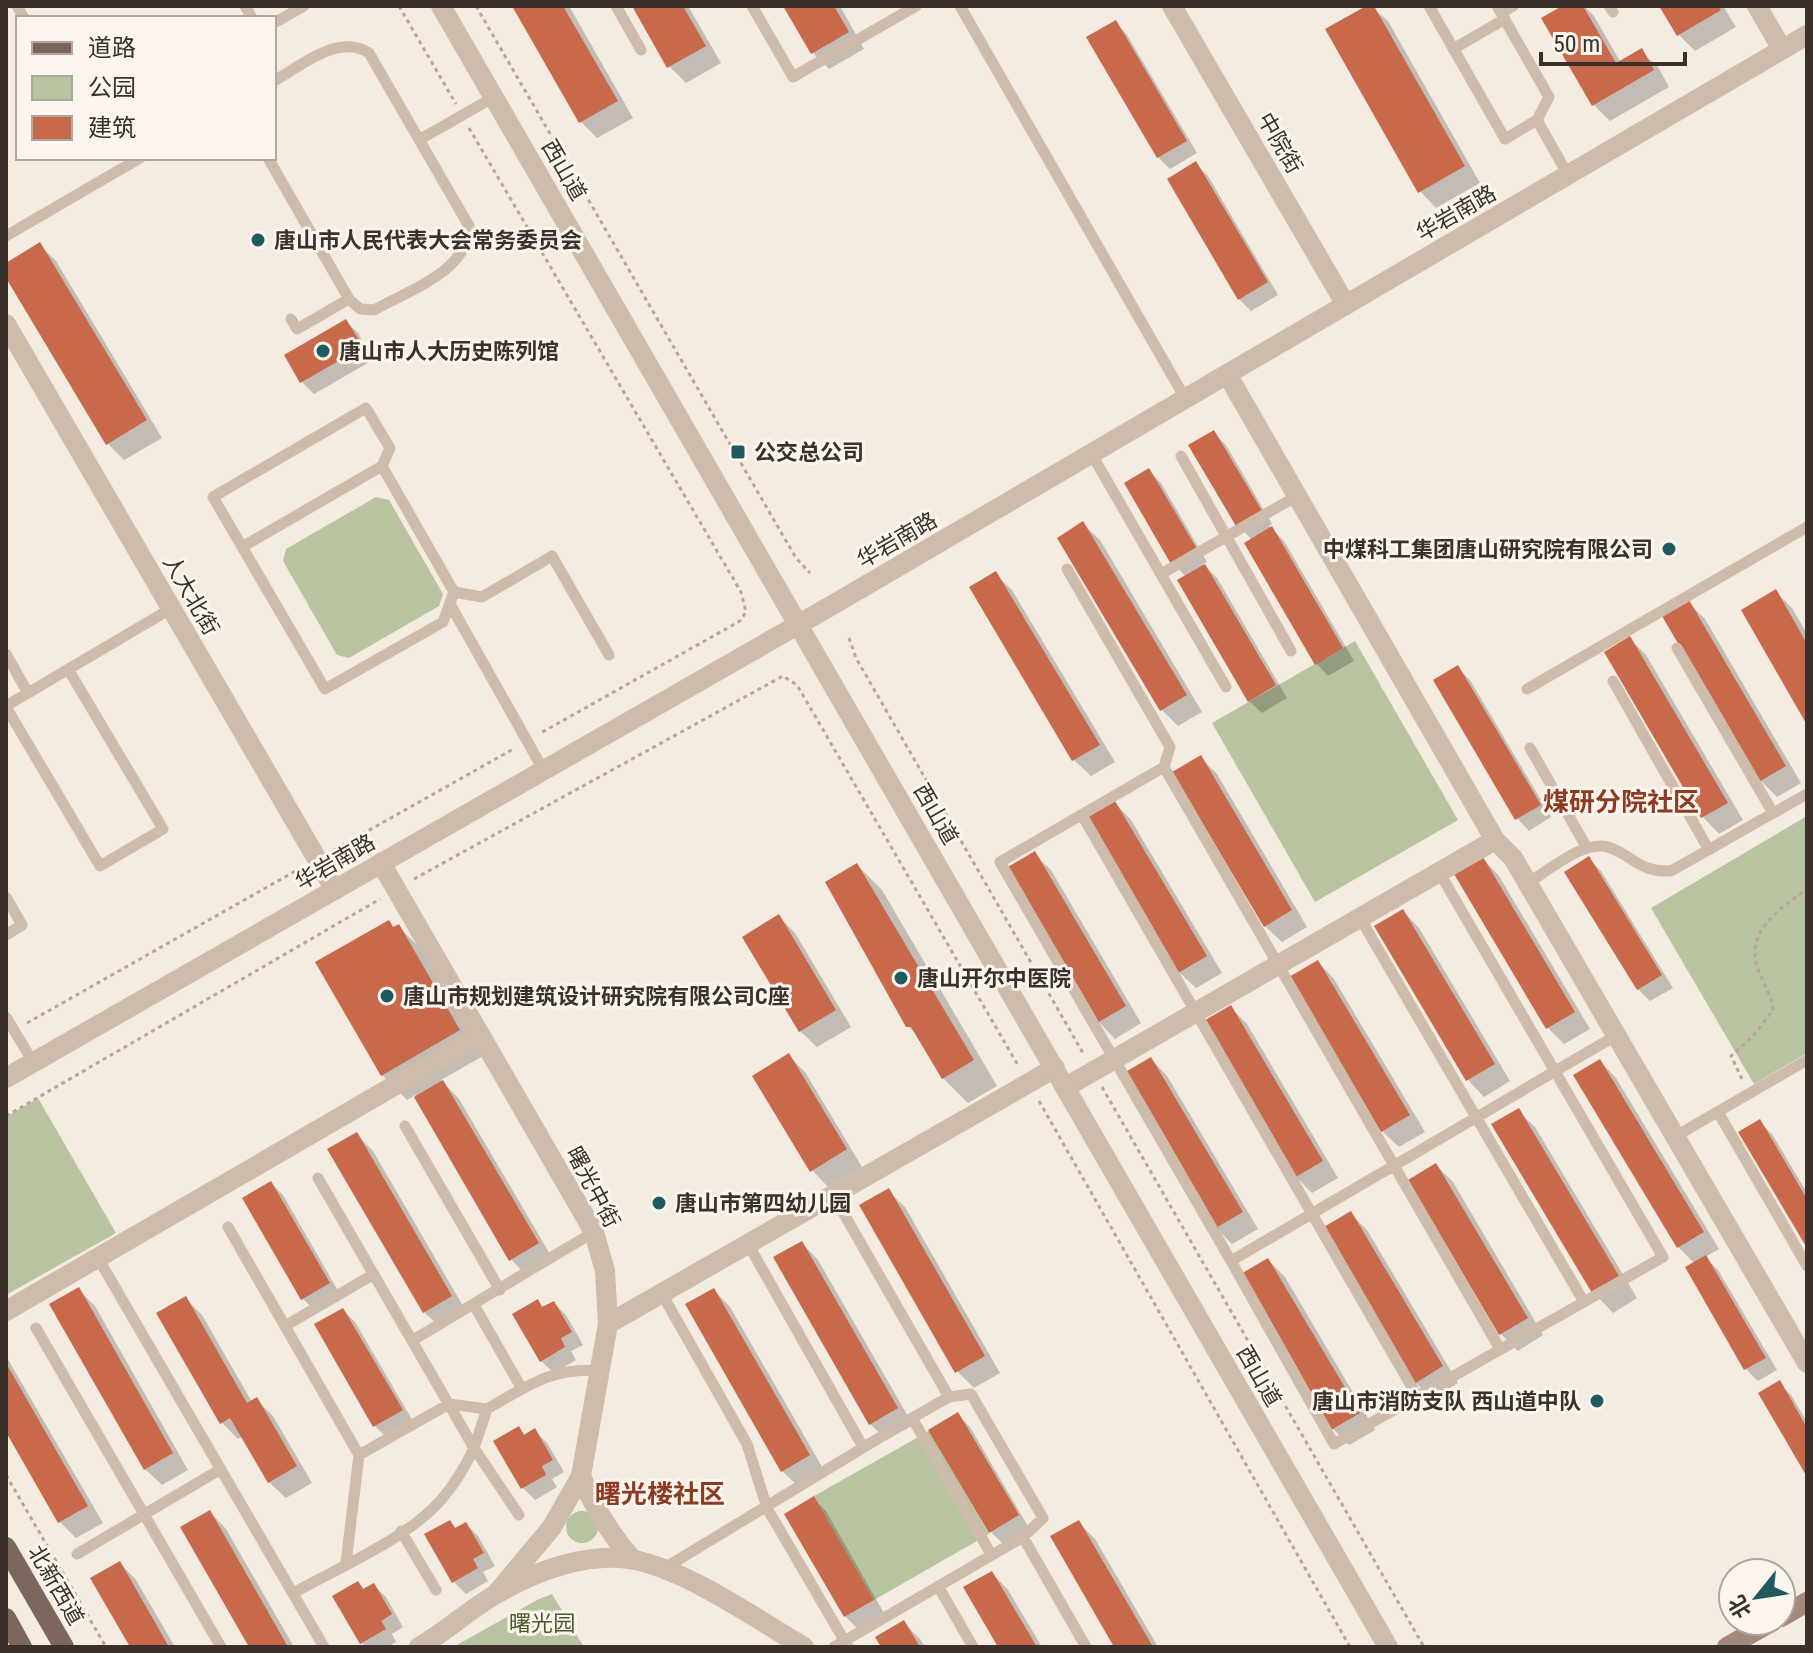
<svg xmlns="http://www.w3.org/2000/svg" width="1813" height="1653" font-family="'Roboto Condensed','Noto Sans SC',sans-serif">
	<style>
		.green { fill: #b8c4a0 }
		.shadow { fill: #0003 }
		.building { fill: #c8694b }
		.lines { fill: none; stroke-linecap: round; stroke-linejoin: round }
		.path { stroke: #b9a596; stroke-width: 3; stroke-dasharray: 4 4; stroke-linecap: butt }
		.service { stroke: #cdbbac; stroke-width: 11 }
		.minor { stroke: #cdbbac; stroke-width: 20 }
		.tertiary { stroke: #cdbbac; stroke-width: 20 }
		.secondary { stroke: #a18a7d; stroke-width: 20 }
		.primary { stroke: #7d675c; stroke-width: 20 }
		.poi-dot { fill: #1f5a5e; stroke: #fbf5ee; stroke-width: 3 }
		.labels { text-anchor: middle; dominant-baseline: central; stroke-width: 6; stroke-linejoin: round; paint-order: stroke }
		.street-label { font-size: 22px; fill: #3b302b; stroke: #fbf5ee }
		.poi-label { font-size: 22px; font-weight: bold; fill: #3b302b; stroke: #fbf5ee; text-anchor: start }
		.park-label { font-size: 22px; fill: #4a5a2e; stroke: #fbf5ee }
		.quarter-label { font-size: 26px; font-weight: bold; fill: #8c3b22; stroke: #fbf5ee }
	</style>
	<rect width="100%" height="100%" fill="#f4ebe1"/>
	<path class="green" d="M376 497 389 500 443 594 439 606 349 658 337 655 283 561 286 549Z
		M1355 641 1458 820 1315 902 1212 723Z
		M1807 816V1053L1754 1084 1651 908Z
		M38 1098 116 1233 6 1295V1117Z
		M929 1431 989 1534 874 1600 814 1496Z
		M566 1527a16 16 0 1 1 32 0a16 16 0 1 1-32 0Z
		M552 1594 584 1647H453L539 1599Z"/>
	<path class="shadow" d="M514 6H569L633 118 597 138 581 122Z
		M634 6H688L721 63 686 83 669 66Z
		M786 6H840L864 49 829 69 812 52Z
		M1370 6 1388 21 1480 183 1436 208 1420 191Z
		M1566 6H1584L1594 16 1621 63 1641 51 1658 67 1669 87 1610 121 1593 104Z
		M1662 6H1723L1736 27 1695 51 1678 34Z
		M1115 22 1127 35 1197 153 1170 169 1158 157Z
		M1196 164 1208 176 1278 295 1251 311 1239 299Z
		M40 245 56 261 162 438 124 460 108 444 6 274V265Z
		M346 321 358 333 373 360 314 394 302 382 287 355Z
		M1214 433 1226 445 1272 524 1269 526 1284 541 1354 661 1328 676 1316 663 1252 540 1238 525Z
		M1149 471 1161 483 1207 562 1203 564 1217 578 1287 698 1262 713 1249 701 1186 577 1173 563Z
		M1083 524 1100 540 1202 712 1178 726 1162 710Z
		M995 574 1012 590 1115 762 1091 776 1074 760Z
		M1776 592 1792 608 1807 634V721Z
		M1688 602 1705 619 1801 783 1777 797 1761 781Z
		M1630 639 1646 655 1743 820 1719 834 1703 817Z
		M1458 668 1470 680 1551 817 1529 831 1517 818Z
		M1200 757 1217 774 1307 927 1282 942 1265 926Z
		M1115 803 1131 820 1222 973 1196 988 1179 972Z
		M1034 854 1051 870 1141 1023 1115 1039 1099 1022Z
		M1483 859 1499 876 1590 1029 1564 1044 1548 1028Z
		M1589 859 1601 871 1673 988 1650 1001 1638 989Z
		M857 865 882 890 997 1086 968 1103 943 1078 919 1037 908 1026Z
		M1403 911 1419 928 1510 1081 1484 1097 1468 1080 1377 927Z
		M779 917 795 933 851 1027 817 1047 800 1031Z
		M388 922 395 929 399 927 423 951 483 1056 441 1080 459 1099 554 1261 527 1276 511 1259 415 1095 407 1100 382 1075Z
		M1318 962 1334 979 1425 1132 1399 1147 1382 1131Z
		M1231 1008 1247 1024 1338 1178 1312 1193 1295 1176Z
		M789 1056 805 1072 862 1167 828 1187 812 1170Z
		M1151 1059 1167 1076 1258 1229 1232 1244 1216 1228Z
		M1600 1061 1616 1078 1719 1249 1705 1257 1718 1270 1777 1370 1758 1381 1746 1369 1695 1264 1678 1247Z
		M1518 1111 1535 1127 1637 1298 1613 1313 1597 1296Z
		M1759 1122 1772 1134 1807 1193V1244Z
		M357 1135 373 1151 467 1313 441 1328 424 1312Z
		M1436 1165 1453 1182 1543 1335 1518 1351 1501 1334 1410 1181Z
		M271 1183 283 1195 341 1296 315 1311 303 1299Z
		M888 1191 905 1207 1000 1373 974 1388 957 1371Z
		M1351 1214 1367 1230 1458 1383 1432 1399 1415 1382Z
		M802 1243 818 1260 913 1425 887 1440 870 1424Z
		M1268 1260 1285 1277 1375 1430 1349 1445 1333 1429Z
		M79 1290 95 1306 188 1470 162 1485 145 1469Z
		M714 1290 730 1307 825 1472 799 1487 782 1471Z
		M186 1299 202 1315 252 1402 257 1400 273 1416 312 1483 286 1498 269 1482 243 1436 238 1439 222 1423Z
		M537 1301 544 1308 554 1303 566 1315 583 1345 571 1351 576 1360 554 1373 541 1361Z
		M343 1310 355 1322 414 1423 387 1438 375 1426 317 1325Z
		M6 1356 103 1523 76 1538 59 1521 6 1428Z
		M1779 1383 1791 1395 1807 1422V1473Z
		M958 1415 970 1427 1029 1528 1003 1544 990 1531Z
		M519 1429 526 1436 535 1431 547 1443 564 1472 552 1479 557 1487 535 1500 523 1488Z
		M814 1499 826 1511 884 1613 857 1628 845 1616Z
		M210 1512 226 1529 294 1647H251Z
		M449 1522 457 1529 466 1524 478 1536 495 1566 483 1572 488 1581 466 1594 454 1582Z
		M1078 1522 1095 1539 1158 1647H1116Z
		M120 1563 136 1580 175 1647H132Z
		M992 1573 1008 1590 1042 1647H1000Z
		M358 1583 365 1590 374 1585 386 1597 403 1627 392 1634 396 1642 387 1647H366L362 1643Z
		M904 1623 920 1639 925 1647H884Z"/>
	<path class="building" d="M512 6H563L618 101 579 123Z
		M632 6H683L706 46 667 68Z
		M783 6H834L849 32 811 54Z
		M1366 6H1374L1465 166 1418 193 1325 29Z
		M1562 6H1583L1616 63 1642 48 1654 70 1592 106 1541 18Z
		M1659 6H1718L1721 10 1677 36Z
		M1116 20 1187 141 1157 158 1086 37Z
		M1196 161 1268 282 1238 300 1167 179Z
		M40 242 147 420 106 445 6 278V263Z
		M346 319 363 347 300 383 284 355Z
		M1214 430 1262 511 1236 526 1188 445Z
		M1149 468 1197 549 1171 564 1124 483Z
		M1083 521 1187 695 1160 711 1057 538Z
		M1272 526 1343 648 1315 665 1244 543Z
		M1205 564 1276 685 1248 702 1177 580Z
		M996 571 1100 745 1072 761 969 587Z
		M1776 589 1807 644V725L1741 610Z
		M1689 600 1786 766 1759 782 1662 616Z
		M1630 636 1728 803 1701 818 1604 652Z
		M1458 665 1541 805 1515 820 1433 680Z
		M1201 755 1292 910 1264 927 1172 772Z
		M1115 801 1207 956 1178 973 1086 818Z
		M1035 851 1126 1006 1097 1023 1006 868Z
		M1589 856 1662 975 1637 990 1564 872Z
		M1483 857 1575 1012 1546 1029 1454 874Z
		M857 863 974 1060 942 1079 911 1027H906L825 882Z
		M1403 909 1495 1064 1466 1081 1374 926Z
		M779 914 836 1010 799 1032 742 937Z
		M389 920 393 927 399 924 460 1030 381 1076 315 962Z
		M1318 960 1410 1115 1381 1132 1289 977Z
		M1231 1005 1323 1161 1294 1178 1202 1022Z
		M789 1053 847 1149 810 1172 752 1076Z
		M1151 1057 1243 1212 1214 1229 1122 1074Z
		M1600 1059 1704 1232 1677 1248 1573 1075Z
		M443 1080 539 1243 509 1261 414 1097Z
		M1519 1108 1622 1281 1595 1298 1491 1124Z
		M1760 1119 1807 1199V1248L1738 1132Z
		M357 1132 452 1296 423 1313 327 1149Z
		M1436 1163 1528 1318 1499 1335 1408 1180Z
		M271 1181 330 1283 301 1300 242 1198Z
		M889 1188 985 1356 955 1373 859 1205Z
		M1351 1211 1443 1366 1414 1384 1322 1228Z
		M802 1241 898 1408 869 1425 773 1257Z
		M1706 1255 1766 1358 1744 1370 1685 1267Z
		M1268 1258 1360 1413 1331 1430 1239 1275Z
		M79 1287 173 1453 144 1470 49 1304Z
		M714 1288 810 1455 781 1472 685 1304Z
		M186 1296 247 1403 257 1397 297 1466 268 1483 230 1418 220 1424 156 1313Z
		M538 1299 542 1307 554 1301 572 1332 561 1338 565 1347 540 1362 512 1314Z
		M343 1308 403 1410 373 1427 314 1324Z
		M6 1363 88 1506 58 1523 6 1432Z
		M1780 1380 1807 1428V1477L1758 1393Z
		M958 1412 1019 1515 989 1533 928 1430Z
		M519 1426 524 1435 535 1428 553 1460 542 1466 546 1475 521 1489 493 1441Z
		M814 1496 874 1600 844 1617 784 1514Z
		M210 1510 288 1647H249L180 1527Z
		M450 1520 455 1528 466 1522 484 1553 473 1559 478 1568 452 1583 424 1534Z
		M1079 1520 1153 1647H1114L1050 1536Z
		M120 1561 169 1647H130L90 1578Z
		M992 1571 1037 1647H998L963 1587Z
		M358 1581 363 1589 374 1583 392 1614 381 1621 386 1629 360 1644 332 1596Z
		M904 1620 920 1647H881L875 1637Z"/>
	<g class="lines">
		<path class="path" d="M399 6 456 104
			M476 6 796 558 810 573
			M469 128 741 592 746 612 740 621 539 734
			M849 638 856 658 1083 1053
			M334 850 515 748
			M414 879 783 676 797 685 1019 1067
			M27 1023 299 869
			M1742 1079 1731 1056 1753 1036 1773 1010C1771 991 1756 973 1755 956 1753 925 1785 905 1807 889
			M1102 1087 1424 1647
			M1039 1101 1350 1647
			M6 1116 380 899
			M6 1475 106 1647"/>
		<path class="service" d="M17 6 24 18
			M245 6 252 18
			M616 6 641 50
			M752 6 793 77 916 6
			M960 6 1185 398
			M1429 6 1505 139 1537 120 1549 97 1497 6
			M1609 6 1613 12
			M1501 13 1513 6
			M274 23 304 6
			M1453 49 1505 19
			M1537 120 1568 175
			M419 140 494 97
			M268 158 349 299 360 309 374 310C408 291 469 271 469 226L369 53C338 33 301 66 274 81
			M6 236 140 158
			M291 319 297 329 349 299
			M1091 453 1226 687
			M1181 456 1291 651
			M242 547 382 466 454 592 443 622 325 689 213 497 366 408 390 448 382 466
			M1067 569 1170 747 1164 767 1500 1349
			M1161 574 1297 496
			M454 592 482 597 552 556 609 655
			M450 604 544 771
			M1677 648 1773 813
			M6 654 28 693
			M1613 681 1709 850
			M1527 689 1807 527
			M6 706 172 608
			M6 707 100 866 163 829 68 669
			M1530 748 1587 848
			M1164 767 1000 862 1231 1261 1617 1035
			M1082 815 1417 1396
			M1528 883C1548 871 1583 840 1608 847 1635 856 1637 872 1671 871L1807 794
			M6 897 22 925 6 935
			M1360 918 1584 1302
			M6 1017 33 1062
			M1718 1112 1807 1266
			M405 1126 500 1290
			M1676 1136 1807 1060
			M833 1195 949 1397
			M228 1227 359 1455 449 1404 487 1409
			M748 1244 863 1447
			M98 1258 324 1647
			M1231 1261 1334 1444 1663 1257 1439 872
			M662 1294 747 1444 767 1508 848 1647
			M474 1305 522 1389
			M285 1326 374 1274
			M36 1328 221 1647
			M413 1340 594 1232
			M912 1418 991 1554
			M519 1515 474 1448 487 1409C528 1386 553 1366 602 1371
			M401 1531 436 1590
			M77 1554 221 1469
			M346 1563 359 1455
			M663 1569 912 1418 949 1397 971 1394 1043 1518 1023 1537
			M938 1586 973 1647
			M293 1593C338 1568 408 1538 441 1500 455 1484 465 1467 474 1448L318 1178
			M834 1647 1023 1537 1086 1647"/>
		<path class="minor" d="M1172 6 1346 305
			M1757 6 1782 49
			M6 324 335 890
			M1495 840 1513 858 1807 1363
			M381 863 594 1232 605 1271 608 1324 581 1476 552 1527 496 1594
			M1066 1087 1495 840 1227 374
			M6 1311 480 1036
			M608 1324 1055 1068
			M581 1476C594 1508 610 1534 633 1560
			M419 1647C447 1631 472 1607 500 1592 538 1570 590 1551 635 1560 690 1572 755 1618 804 1647"/>
		<path class="tertiary" d="M441 6 1388 1647
			M6 1078 829 607 1807 35"/>
		<path class="secondary" d="M1781 1617 1807 1602
			M1727 1647 1773 1621"/>
		<path class="primary" d="M6 1547 64 1647
			M6 1618 22 1647"/>
	</g>
	<g class="poi-dot">
		<circle cx="258" cy="240" r="8"/>
		<circle cx="323" cy="351" r="8"/>
		<rect x="730" y="444" width="16" height="16" rx="4"/>
		<circle cx="1669" cy="549" r="8"/>
		<circle cx="901" cy="978" r="8"/>
		<circle cx="387" cy="996" r="8"/>
		<circle cx="659" cy="1203" r="8"/>
		<circle cx="1597" cy="1401" r="8"/>
	</g>
	<g class="labels">
		<g class="street-label">
			<text transform="translate(1280 143) rotate(60)">中院街</text>
			<text transform="translate(564 170) rotate(60)">西山道</text>
			<text transform="translate(1456 213) rotate(-30)">华岩南路</text>
			<text transform="translate(897 540) rotate(-30)">华岩南路</text>
			<text transform="translate(191 595) rotate(60)">人大北街</text>
			<text transform="translate(936 814) rotate(60)">西山道</text>
			<text transform="translate(335 862) rotate(-30)">华岩南路</text>
			<text transform="translate(593 1187) rotate(62)">曙光中街</text>
			<text transform="translate(1259 1376) rotate(60)">西山道</text>
			<text transform="translate(56 1585) rotate(60)">北新西道</text>
		</g>
		<g class="poi-label">
			<text x="274" y="240">唐山市人民代表大会常务委员会</text>
			<text x="339" y="351">唐山市人大历史陈列馆</text>
			<text x="754" y="452">公交总公司</text>
			<text x="1653" y="549" text-anchor="end">中煤科工集团唐山研究院有限公司</text>
			<text x="917" y="978">唐山开尔中医院</text>
			<text x="403" y="996">唐山市规划建筑设计研究院有限公司C座</text>
			<text x="675" y="1203">唐山市第四幼儿园</text>
			<text x="1581" y="1401" text-anchor="end">唐山市消防支队 西山道中队</text>
		</g>
		<g class="park-label">
			<text x="542" y="1623">曙光园</text>
		</g>
		<g class="quarter-label">
			<text x="1621" y="802">煤研分院社区</text>
			<text x="660" y="1494">曙光楼社区</text>
		</g>
	</g>
	<rect width="1813" height="1653" fill="none" stroke="#3b302b" stroke-width="16"/>
	<rect x="16" y="16" width="260" height="144" fill="#fbf5ee" stroke="#aea6a0" stroke-width="2"/>
	<rect x="32" y="42" width="40" height="12" fill="#7d675c" stroke="#aea6a0" stroke-width="2"/>
	<text x="88" y="56" font-size="24" fill="#3b302b">道路</text>
	<rect x="32" y="76" width="40" height="24" fill="#b8c4a0" stroke="#aea6a0" stroke-width="2"/>
	<text x="88" y="96" font-size="24" fill="#3b302b">公园</text>
	<rect x="32" y="116" width="40" height="24" fill="#c8694b" stroke="#aea6a0" stroke-width="2"/>
	<text x="88" y="136" font-size="24" fill="#3b302b">建筑</text>
	<g transform="translate(1757 1597) rotate(240)"><circle r="38" fill="#fbf5ee" stroke="#aea6a0" stroke-width="2"/>
	<path d="M0-6L14 30L0 20L-14 30Z" fill="#1f5a5e"/>
	<text y="-12" font-size="22" font-weight="bold" text-anchor="middle" fill="#3b302b">北</text>
	</g>
	<path d="M1541 52v12h144v-12" fill="none" stroke="#3b302b" stroke-width="4"/>
	<text x="1553" y="52" font-size="24" fill="#3b302b" stroke="#fbf5ee" stroke-width="6" paint-order="stroke">50 m</text>
</svg>
